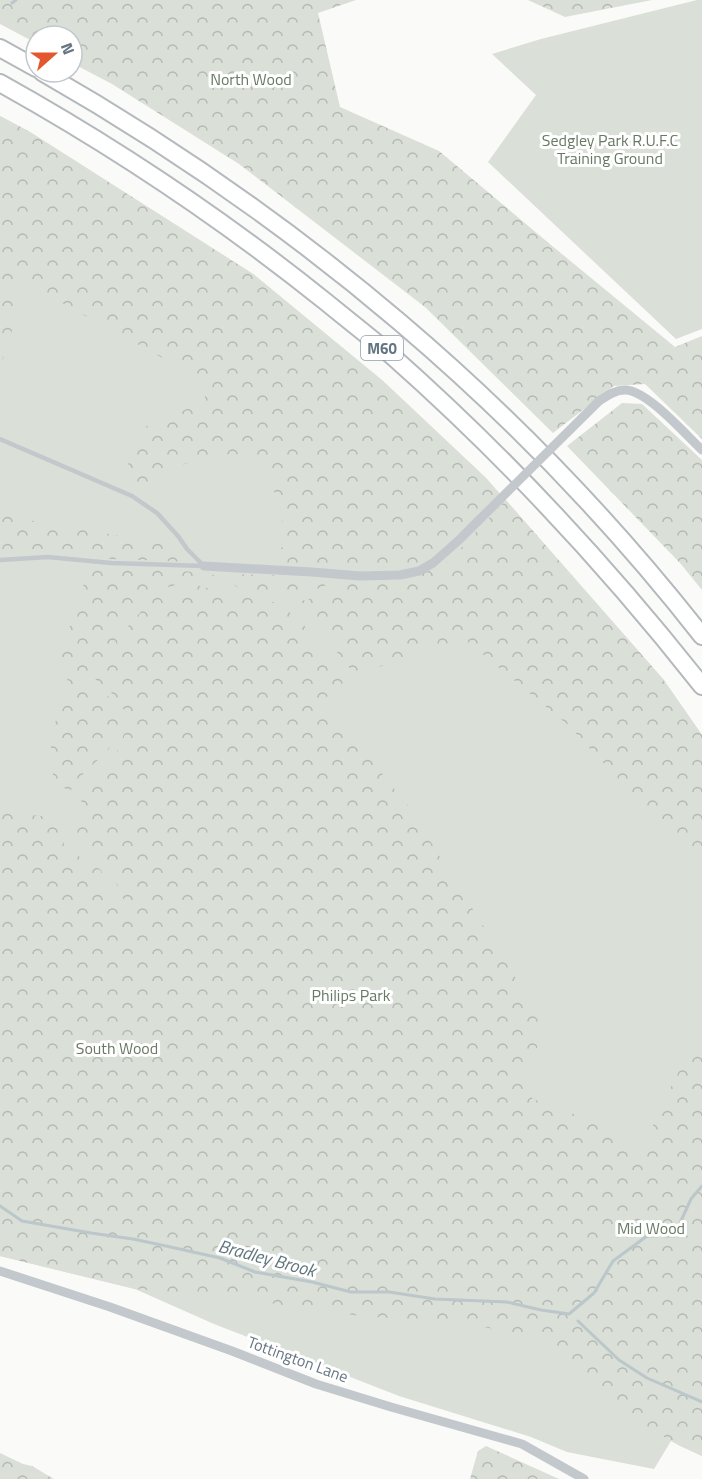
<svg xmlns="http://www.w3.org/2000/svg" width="702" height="1479" font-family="'Titillium Web',sans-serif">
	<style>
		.green { fill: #dadfd7 }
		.forest { fill: url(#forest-crowns) }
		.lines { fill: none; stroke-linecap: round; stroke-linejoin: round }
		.stream { stroke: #bbc7cb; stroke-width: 3 }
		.highway-casing { stroke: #b4b9bd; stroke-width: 20 }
		.lane { stroke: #c3c8cc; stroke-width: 4.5 }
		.street { stroke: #c3c8cc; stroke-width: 9 }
		.highway { stroke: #fff; stroke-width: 16 }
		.street-bridge { stroke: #c3c8cc; stroke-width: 9 }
		.labels { text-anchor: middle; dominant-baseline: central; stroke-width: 6; stroke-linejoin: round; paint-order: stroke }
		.shield { fill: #fff; stroke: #939fa8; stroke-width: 1.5 }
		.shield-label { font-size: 15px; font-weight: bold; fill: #657683 }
		.park-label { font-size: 16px; fill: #687a64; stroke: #fff }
		.street-label { font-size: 16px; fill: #657683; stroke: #fff }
		.water-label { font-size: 18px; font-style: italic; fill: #60757c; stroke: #fff }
	</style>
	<defs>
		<pattern id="forest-crowns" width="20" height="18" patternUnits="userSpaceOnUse" patternTransform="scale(1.5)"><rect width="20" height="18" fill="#dadfd7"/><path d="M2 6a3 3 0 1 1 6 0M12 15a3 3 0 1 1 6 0" fill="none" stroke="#b4b9b4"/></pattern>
	</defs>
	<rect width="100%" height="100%" fill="#fafaf8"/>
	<path class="green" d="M697 0H702V329L676 339 488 162 536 95 492 54 541 39Z
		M0 116 30 132 253 274 383 381 486 478 663 679 702 735V1456L671 1441 654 1469 567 1452 531 1437 399 1396 214 1324 135 1289 0 1256Z"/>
	<path class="forest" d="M0 0H356L318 13 340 107 439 151 551 245 675 347 702 336V439L645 384 614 386 553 433 425 307 239 164 112 84 72 63V36H36V43L0 24Z
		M528 0H652L565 17Z
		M0 116 30 132 253 274 383 381 486 478 499 493 433 555 420 565 404 571 275 564 264 556 289 544 267 466 236 454 202 456 170 471 144 489 139 496 119 483H121L142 428 201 403 212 385 18 279 15 317 8 347 0 365Z
		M622 403 642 404 702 460V590L680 563 567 446Z
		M506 500 663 679 702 735V867L699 866 568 725 463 638 355 675 315 624 289 602 307 600 348 582 407 578 444 566Z
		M0 513 42 523 170 544 186 552 194 562 112 559 48 553 0 555Z
		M142 568 208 573 216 576 221 584 194 579 153 592 143 603 131 590H125L127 595 138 606 116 630 118 649 112 654 98 658 86 679 115 702 122 718 118 732 108 750 79 778 69 793 53 775 51 749V729L71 695 61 652 89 569Z
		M223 574 266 575 277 596H267L240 590Z
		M272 575 333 580 331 583 303 595 283 596Z
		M193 584 232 595 279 603 304 625 344 682 322 701 407 804 537 1012 540 1043 518 1076 525 1090 533 1099 604 1125 624 1140 639 1148 647 1138 680 1068 702 1048V1456L680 1446 607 1404 551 1339 461 1323 361 1316 220 1296 135 1289 0 1256V812L62 818 64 847 101 870 111 900 131 913 119 891 110 864 79 844 75 822 85 790 115 756 124 734 127 715 116 697 95 679 101 666 126 649 123 632 152 599Z
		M486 1446 559 1479H470L478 1451Z
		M0 1453 23 1464 32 1466 54 1479H0Z"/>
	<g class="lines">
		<path class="stream" d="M12 3 16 0
			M0 1206 22 1221 91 1233 133 1239 166 1246 220 1258 255 1272 312 1282 351 1292H389L435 1299 507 1302 541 1310 569 1314
			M664 1236H674L691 1199 702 1186
			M569 1314 594 1293 613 1261 647 1236H655
			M578 1321 619 1360 647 1378 702 1402"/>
		<g class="highway-casing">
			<path id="highway" d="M0 48 36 68
				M42 72C296 217 522 406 702 636
				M0 83C115 147 224 220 326 302 348 320 370 337 391 355 504 455 609 568 702 686"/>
		</g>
		<path class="lane" d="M0 439 132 496 157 513 178 536 187 549 204 566
			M0 560 48 557 111 563 204 566"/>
		<path class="street" d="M599 401C607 396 615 390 625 390 647 390 685 434 702 450
			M204 566 312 572 360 576 400 575 419 571 433 563 459 540 477 522
			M0 1271 110 1307 232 1351 316 1384 391 1407 522 1444 584 1479"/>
		<use href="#highway" class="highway"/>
		<path class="street-bridge" d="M477 522 599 401"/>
	</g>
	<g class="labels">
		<rect class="shield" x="361" y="336" width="42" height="24" rx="4.5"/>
		<g class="shield-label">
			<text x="382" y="348">M60</text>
		</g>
		<g class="park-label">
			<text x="251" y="79">North Wood</text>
			<text x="610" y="140">Sedgley Park R.U.F.C<tspan x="610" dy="18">Training Ground</tspan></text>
			<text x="351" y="995">Philips Park</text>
			<text x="117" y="1048">South Wood</text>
			<text x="651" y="1228">Mid Wood</text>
		</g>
		<g class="street-label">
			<text transform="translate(298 1359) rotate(20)">Tottington Lane</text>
		</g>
		<g class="water-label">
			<text transform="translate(267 1258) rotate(15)">Bradley Brook</text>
		</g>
	</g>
	<g transform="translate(54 54) rotate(69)"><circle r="28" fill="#ffffff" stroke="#c1c8cd" stroke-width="1.5"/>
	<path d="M0-4.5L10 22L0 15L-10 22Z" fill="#e4572e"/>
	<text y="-9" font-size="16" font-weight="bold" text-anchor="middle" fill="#657683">N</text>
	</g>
</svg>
